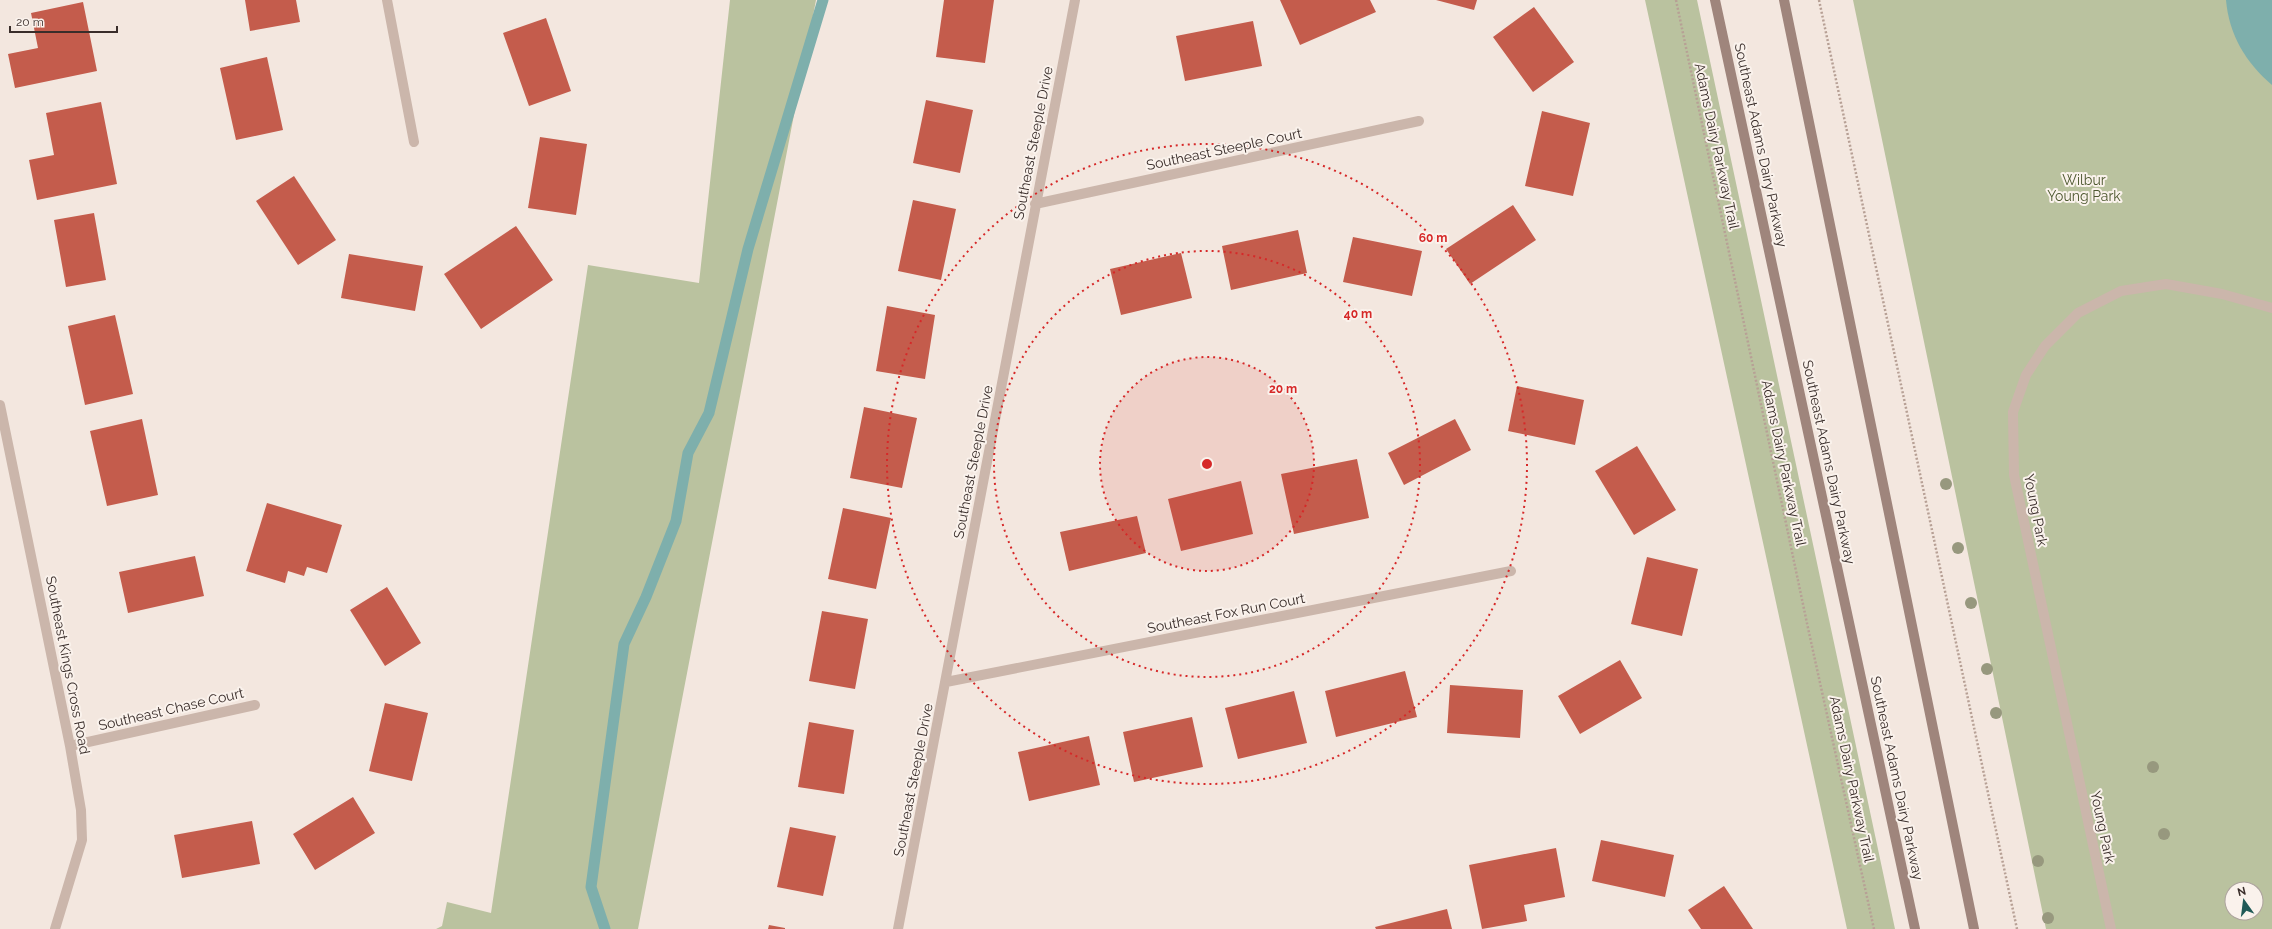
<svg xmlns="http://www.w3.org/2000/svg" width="2272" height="929" font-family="Raleway,sans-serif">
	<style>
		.green { fill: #bac29f; fill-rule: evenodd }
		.water { fill: #7eafac }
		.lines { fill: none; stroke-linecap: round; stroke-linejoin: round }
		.stream { stroke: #7eafac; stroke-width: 11 }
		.building { fill: #c45c4c }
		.path { stroke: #b7a095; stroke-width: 2.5; stroke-dasharray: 2 2; stroke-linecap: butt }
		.lane { stroke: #cbb6ab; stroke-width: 10 }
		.street { stroke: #cbb6ab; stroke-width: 10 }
		.secondary { stroke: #9f857c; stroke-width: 10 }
		.tree { fill: #97987e }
		.ring { fill: none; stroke: #d62828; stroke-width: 2; stroke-dasharray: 2 4 }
		.labels { text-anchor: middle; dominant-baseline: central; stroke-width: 4; stroke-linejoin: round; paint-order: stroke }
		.street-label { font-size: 14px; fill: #392d2a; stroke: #faf2ec }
		.park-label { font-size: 14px; fill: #4c572e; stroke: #faf2ec }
		.centre { fill: #d62828; stroke: #faf2ec; stroke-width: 2 }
		.ring-label { font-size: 12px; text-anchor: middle; font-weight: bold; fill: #d62828; stroke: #faf2ec; stroke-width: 4; stroke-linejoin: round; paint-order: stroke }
	</style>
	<rect width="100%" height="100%" fill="#f3e7df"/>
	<path class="green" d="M730 0H816L638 929H436L442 926 447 902 491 913 588 265 699 283Z
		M1645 0H1697L1895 929H1847Z
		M1853 0H2272V929H2046ZM2232 889H2256V913H2232Z"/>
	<path class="water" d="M2226 0H2272V85C2246 63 2229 35 2226 0Z"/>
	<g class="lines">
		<path class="stream" d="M605 929 591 887 624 644 646 597 676 521 688 453 709 413 748 249 823 0"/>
	</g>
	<path class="building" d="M245 0H296L300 22 250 31Z
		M944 0H994L985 63 936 57Z
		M1280 0H1370L1376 12 1300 45Z
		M1436 0H1477L1474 10Z
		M83 2 97 71 15 88 8 54 38 48 31 13Z
		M1534 7 1574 62 1533 92 1493 37Z
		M546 18 571 91 529 106 503 33Z
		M1253 21 1262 66 1185 81 1176 36Z
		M267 57 283 130 236 140 220 68Z
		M926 100 973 110 960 173 913 163Z
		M101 102 117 184 37 200 29 160 54 155 46 113Z
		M1542 111 1590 123 1573 196 1525 186Z
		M540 137 587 144 576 215 528 208Z
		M294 176 336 240 298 265 256 201Z
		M913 200 956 209 941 280 898 271Z
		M1513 205 1536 240 1470 284 1446 249Z
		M94 213 106 280 66 287 54 220Z
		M516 226 553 280 481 329 444 274Z
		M1298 230 1307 273 1231 290 1222 246Z
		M1353 237 1422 251 1412 296 1343 282Z
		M1181 253 1192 298 1121 315 1110 269Z
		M349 254 423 266 415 311 341 298Z
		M887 306 935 315 925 379 876 371Z
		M115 315 133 394 85 405 68 326Z
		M1517 386 1584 400 1575 445 1508 431Z
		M864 407 917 418 902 488 850 478Z
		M142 419 158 495 107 506 90 431Z
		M1455 419 1471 450 1404 485 1388 453Z
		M1637 446 1676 510 1634 535 1595 471Z
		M1357 459 1369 518 1294 534 1281 474Z
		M1241 481 1253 534 1181 551 1168 499Z
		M267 503 342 525 327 573 307 567 304 576 288 571 285 583 246 571Z
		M843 508 891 518 876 589 828 579Z
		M1137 516 1146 553 1069 571 1060 532Z
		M195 556 204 596 128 613 119 572Z
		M1647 557 1698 569 1682 636 1631 624Z
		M387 587 421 643 385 666 350 610Z
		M822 611 868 619 855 689 809 681Z
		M1620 660 1642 698 1580 734 1558 696Z
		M1405 671 1417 717 1336 737 1325 691Z
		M1450 685 1523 690 1520 738 1447 733Z
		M1294 691 1307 743 1238 759 1225 708Z
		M385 703 428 713 412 781 369 771Z
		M1192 717 1203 767 1134 782 1123 732Z
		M809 722 854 730 844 794 798 787Z
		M1089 736 1100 785 1029 801 1018 752Z
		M353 797 375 833 315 870 293 834Z
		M252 821 260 864 182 878 174 835Z
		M790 827 836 836 823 896 777 887Z
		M1601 840 1674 855 1665 897 1592 881Z
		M1556 848 1565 897 1524 905 1527 921 1482 929 1469 865Z
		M1724 886 1753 929H1701L1688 910Z
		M1447 909 1452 929H1376L1375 927Z
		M769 925 785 928V929H768Z"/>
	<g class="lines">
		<path class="path" d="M1676 0 1808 628 1874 929
			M1819 0 2017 929"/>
		<path class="lane" d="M2111 929 2014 475 2013 412 2026 375 2045 346 2078 313 2121 291 2166 284 2222 294 2272 308"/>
		<path class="street" d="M387 0 414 142
			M1035 204 1419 121
			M0 405 70 746 81 810 82 840 55 929
			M946 682 1511 571
			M70 746 255 705
			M898 929 1075 0"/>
		<path class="secondary" d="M1715 0 1915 929
			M1784 0 1974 929"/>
	</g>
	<g class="tree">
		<circle cx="1946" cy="484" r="6"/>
		<circle cx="1958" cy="548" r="6"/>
		<circle cx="1971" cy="603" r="6"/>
		<circle cx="1987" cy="669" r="6"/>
		<circle cx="1996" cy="713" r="6"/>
		<circle cx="2153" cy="767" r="6"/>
		<circle cx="2164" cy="834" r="6"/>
		<circle cx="2038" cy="861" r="6"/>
		<circle cx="2048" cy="918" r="6"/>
	</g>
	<circle cx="1207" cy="464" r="107" fill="#d62828" fill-opacity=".12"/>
	<g class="ring">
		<circle cx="1207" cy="464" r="107"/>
		<circle cx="1207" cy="464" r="213"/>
		<circle cx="1207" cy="464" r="320"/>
	</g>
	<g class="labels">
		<g class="street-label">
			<text transform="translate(1033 143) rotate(-79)">Southeast Steeple Drive</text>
			<text transform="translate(1761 145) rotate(78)">Southeast Adams Dairy Parkway</text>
			<text transform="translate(1717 146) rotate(78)">Adams Dairy Parkway Trail</text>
			<text transform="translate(1224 149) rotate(-12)">Southeast Steeple Court</text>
			<text transform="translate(973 462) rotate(-79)">Southeast Steeple Drive</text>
			<text transform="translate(1829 462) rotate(78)">Southeast Adams Dairy Parkway</text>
			<text transform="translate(1784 463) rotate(78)">Adams Dairy Parkway Trail</text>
			<text transform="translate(2036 510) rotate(79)">Young Park</text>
			<text transform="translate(1226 613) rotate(-11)">Southeast Fox Run Court</text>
			<text transform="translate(68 665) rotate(79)">Southeast Kings Cross Road</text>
			<text transform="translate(171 709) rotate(-13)">Southeast Chase Court</text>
			<text transform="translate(1897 778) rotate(78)">Southeast Adams Dairy Parkway</text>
			<text transform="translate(1852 779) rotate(78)">Adams Dairy Parkway Trail</text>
			<text transform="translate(913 780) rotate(-79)">Southeast Steeple Drive</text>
			<text transform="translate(2103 827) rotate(78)">Young Park</text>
		</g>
		<g class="park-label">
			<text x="2084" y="180">Wilbur<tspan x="2084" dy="16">Young Park</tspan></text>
		</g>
	</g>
	<circle cx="1207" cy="464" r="6" class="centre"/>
	<g class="ring-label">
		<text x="1433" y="242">60 m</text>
		<text x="1358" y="318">40 m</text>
		<text x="1283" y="393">20 m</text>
	</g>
	<g transform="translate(2244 901) rotate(346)"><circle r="19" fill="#faf2ec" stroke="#ada39e"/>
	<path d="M0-3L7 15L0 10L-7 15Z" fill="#205a57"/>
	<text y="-6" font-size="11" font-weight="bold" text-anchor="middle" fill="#392d2a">N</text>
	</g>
	<path d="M10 26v6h107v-6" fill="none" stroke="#392d2a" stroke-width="2"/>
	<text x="16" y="26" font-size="12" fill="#392d2a" stroke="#faf2ec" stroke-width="3" paint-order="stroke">20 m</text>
</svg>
